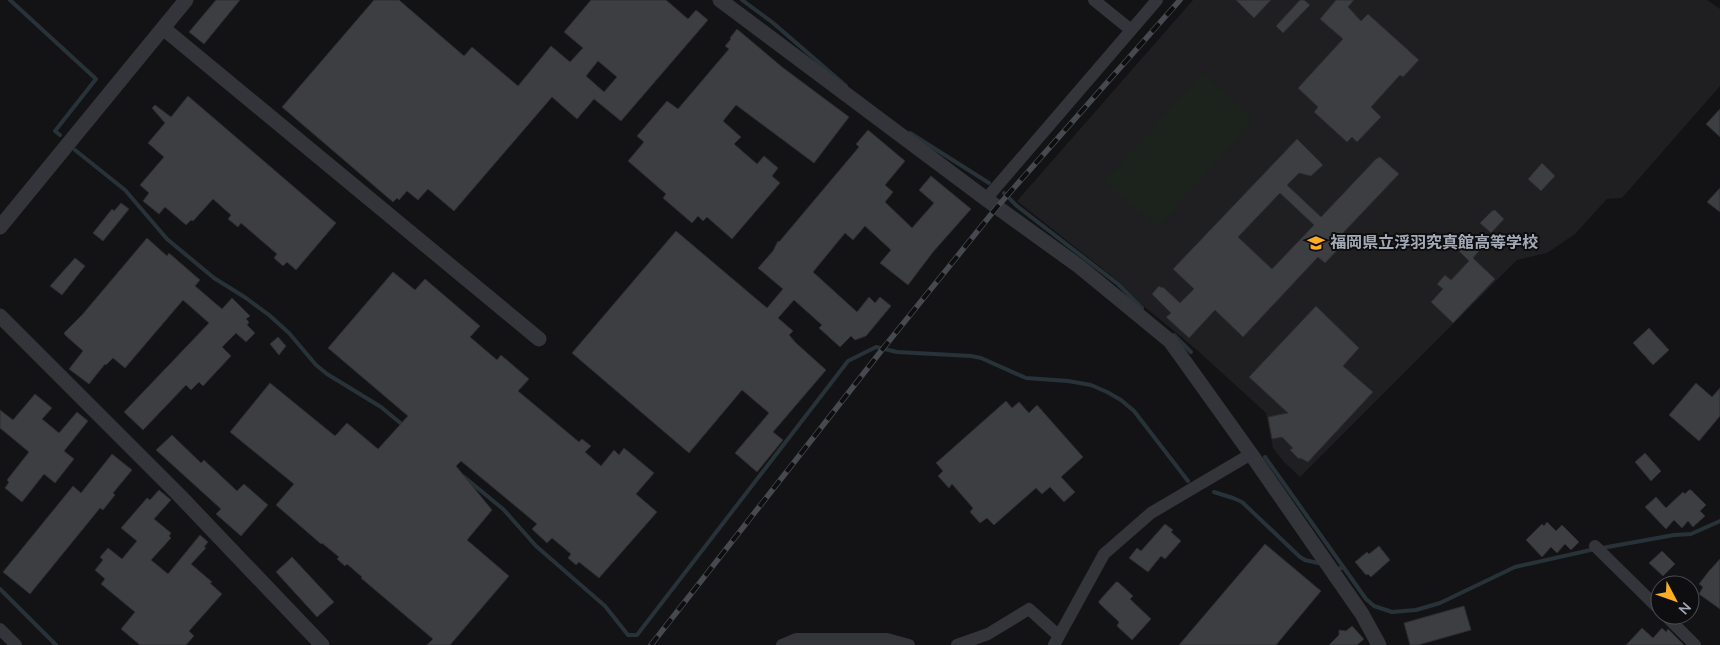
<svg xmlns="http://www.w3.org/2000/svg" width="1720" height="645" font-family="'Nunito Sans','Noto Sans JP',sans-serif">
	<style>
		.built { fill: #1f1f22 }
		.green { fill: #1b231c }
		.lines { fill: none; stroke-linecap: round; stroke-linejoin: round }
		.stream { stroke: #283239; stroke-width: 4 }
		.building { fill: #3c3e42; stroke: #2d2d31; fill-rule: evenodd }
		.minor { stroke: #34353a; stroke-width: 12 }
		.tertiary { stroke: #34353a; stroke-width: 15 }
		.rail-casing { stroke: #46494f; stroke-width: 5.5 }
		.rail { stroke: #0e0e10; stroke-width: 4; stroke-dasharray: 11; stroke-linecap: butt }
		.labels { text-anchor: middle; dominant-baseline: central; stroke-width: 4; stroke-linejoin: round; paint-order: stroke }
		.poi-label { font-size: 16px; font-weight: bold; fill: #a3aab6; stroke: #0e0e10; text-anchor: start }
	</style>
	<rect width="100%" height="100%" fill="#131315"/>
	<path class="built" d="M1193 0H1707L1720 9V86L1622 198 1607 199 1575 234 1547 253 1517 260 1300 477 1283 461 1273 448 1266 413 1197 350 1140 303 1118 281 1017 201Z"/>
	<path class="green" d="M1202 74 1254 119 1158 227 1105 182Z"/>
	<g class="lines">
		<path class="stream" d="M10 0 96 79 55 131 60 135
			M742 0 772 22 846 86
			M910 133 989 183
			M75 150 125 190 167 239 214 278 246 298 269 315 289 333 316 365 327 374 381 407 404 426
			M1004 193 1017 206 1118 284 1142 308
			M1174 335 1191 352
			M1265 457 1344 568
			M463 476 503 509 536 546 605 606 628 635H637L848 361 876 347 897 352 971 356 981 358 1026 378 1068 381 1091 385 1107 392 1121 400 1134 411 1188 481
			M1214 492 1233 498 1242 502 1300 557 1305 560 1318 563
			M1602 548 1674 535 1691 534 1720 521
			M1340 568H1344L1366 599 1374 606 1392 612 1416 610 1440 603 1515 567 1595 549
			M0 589 56 645"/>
	</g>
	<path class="building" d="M216 0H240L204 44 189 32Z
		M374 0H399L464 56 472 47 518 86 551 46 570 62 583 48 564 32 591 0H666L688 19 696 10 708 20 621 121 594 99 577 119 552 97 454 211 428 189 418 200 407 191 399 200 397 198 393 202 282 107ZM598 61 617 77 604 92 586 76Z
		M1236 0H1271L1254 18Z
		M1300 0H1304L1310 5 1283 33 1276 26Z
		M1336 0H1354L1348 7 1361 21 1368 14 1419 60 1403 77 1400 75 1371 107 1381 117 1357 142 1352 137 1347 142 1314 112 1318 107 1298 88 1343 39 1320 19Z
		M737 29 782 67 849 117 814 163 736 105 723 121 741 137 734 144 757 164 764 156 778 168 772 176 780 183 732 239 707 217 703 221 698 216 692 223 663 198 666 194 628 161 644 142 637 136 667 101 678 109 729 49 725 46 731 39 730 38Z
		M188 96 336 223 296 270 287 262 283 266 274 258 277 254 241 223 238 227 228 219 231 215 213 199 193 221 191 220 186 225 165 207 159 214 143 201 149 193 140 185 164 157 148 143 165 123 152 108 155 105 171 117Z
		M1720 109V137L1706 124Z
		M868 130 905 161 885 185 893 192 885 202 912 228 934 203 919 190 931 176 971 209 933 252 908 285 880 263 891 250 865 226 853 240 845 233 813 272 857 312 869 297 875 303 880 297 891 306 866 336 855 340 851 336 840 347 819 328 822 325 794 300 778 318 793 331 789 335 796 343 826 370 773 432 783 440 757 472 735 453 769 413 742 390 689 453 572 353 676 231 767 308 783 289 758 268 773 251 778 241 779 242 859 147 856 144Z
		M1297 139 1323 165 1311 176 1299 173 1287 185 1321 217 1376 159 1380 157 1399 174 1342 234 1347 240 1325 263 1318 257 1243 337 1215 310 1189 338 1166 317 1171 313 1152 294 1159 286 1162 288 1163 287 1180 303 1194 289 1173 269ZM1280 193 1314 225 1272 269 1238 237Z
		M1542 163 1555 176 1541 191 1528 179Z
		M1720 188V212L1707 202Z
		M121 203 129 209 103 241 93 233 112 209 114 211Z
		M1495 210 1504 219 1491 233 1480 223 1492 211Z
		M147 238 167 256 169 253 200 280 195 286 222 309 232 298 250 316 246 319 249 322 247 325 255 333 246 342 236 333 222 347 231 356 203 386 199 382 191 390 186 385 143 430 124 412 209 323 183 300 125 368 113 358 106 365 105 364 89 384 69 369 83 351 65 335 64 333 82 315Z
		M1468 240 1479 251 1473 258 1495 279 1453 323 1431 302 1443 289 1437 284 1445 275 1451 280 1469 261 1458 250Z
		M75 258 85 266 62 295 50 286Z
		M393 272 415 290 425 279 480 326 470 337 497 360 501 355 529 379 518 391 579 442 582 439 591 446 585 452 601 466 614 450 619 455 624 448 654 473 636 494 657 512 599 578 579 562 576 565 568 558 571 554 552 538 547 543 532 529 537 524 461 461 456 466 492 510 467 540 509 576 450 645H427L433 639 361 578 362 577 347 564 345 566 337 559 339 557 322 543 321 544 276 505 294 484 230 432 270 383 335 436 347 423 378 449 408 416 328 348Z
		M1316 306 1359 348 1343 366 1373 392 1308 462 1300 458 1299 459 1290 450 1293 448 1282 437 1272 439 1268 417 1288 413 1249 377Z
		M1649 328 1669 350 1653 365 1633 343Z
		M278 337 286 346 279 355 270 344Z
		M1696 383 1712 397 1720 388V416L1699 441 1669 415Z
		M35 394 52 408 42 419 59 433 77 412 88 421 64 451 74 459 55 483 44 474 22 502 5 488 9 482 7 480 29 452 0 428V410L13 420Z
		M1006 401 1012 408 1019 402 1029 413 1037 405 1083 457 1061 477 1075 492 1064 502 1050 487 1042 494 1036 488 994 525 987 518 980 523 970 512 973 508 952 484 949 488 938 476 943 471 936 463Z
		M172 435 201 463 204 460 237 491 244 484 268 505 241 536 216 514 221 509 156 450Z
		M1645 453 1661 471 1651 481 1635 462Z
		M112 454 132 470 113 493 115 495 103 510 100 508 30 594 3 572 73 486 81 493Z
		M159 490 171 500 154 519 171 533 169 536 171 538 151 560 168 574 200 535 208 542 204 547 206 548 191 564 212 582 210 583 222 594 189 631 194 636 186 645H140L121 629 135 612 101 584 105 579 95 570 103 560 100 557 108 548 122 559 137 541 121 528 147 498 150 500Z
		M1689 490H1691L1706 505 1700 511 1705 516 1693 527 1688 521 1682 528 1674 520 1666 529 1645 507 1656 497 1666 508 1683 492 1685 494Z
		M1547 522 1556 531 1562 525 1579 542 1571 550 1565 544 1557 553 1551 547 1542 557 1526 540 1542 524 1544 526Z
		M1165 524 1173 530 1171 532 1181 541 1165 559 1161 556 1148 572 1129 558 1137 548 1141 551Z
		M1265 544 1321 591 1276 645H1179Z
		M1379 546 1390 560 1371 577 1368 574 1366 575 1355 562 1367 552 1369 554Z
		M1662 551 1675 564 1663 576 1649 563Z
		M292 557 334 602 317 617 276 572Z
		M1720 559V609L1699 594 1703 587 1699 584 1709 571Z
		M1116 582H1118L1133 596 1130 599 1151 619 1132 640 1117 626 1119 622 1099 603V601Z
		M1464 606 1471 630 1418 645H1410L1404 623Z
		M1352 626 1364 639 1357 645H1329L1339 635V630L1346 631Z
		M1642 628 1653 638 1662 628 1666 632 1668 629 1684 645H1626Z"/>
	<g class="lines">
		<path class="minor" d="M1094 0 1131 30
			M986 199 1157 0
			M1595 546 1660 610
			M1665 615 1695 645
			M0 629 16 645
			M782 645 796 639H887L909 645
			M957 645 988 634 1029 609 1059 636
			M1054 645 1104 554 1151 513 1251 454"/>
		<path class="tertiary" d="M720 0 986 199 1080 267 1170 341 1251 454 1362 614 1379 645
			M163 28 539 339
			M0 227 186 0
			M0 316 179 495 322 645"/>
		<g class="rail-casing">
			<path id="rail" d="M651 645 885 346 997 207 1180 0"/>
		</g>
		<use href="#rail" class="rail"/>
	</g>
	<defs>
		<g id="school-bare" transform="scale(1.35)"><path d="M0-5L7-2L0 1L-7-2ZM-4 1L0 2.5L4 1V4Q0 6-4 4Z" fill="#fcad23" stroke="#0e0e10" stroke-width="2.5" paint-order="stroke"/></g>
	</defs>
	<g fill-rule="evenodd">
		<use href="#school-bare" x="1316" y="243"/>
	</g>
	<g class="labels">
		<g class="poi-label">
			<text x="1330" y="243">福岡県立浮羽究真館高等学校</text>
		</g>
	</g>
	<g transform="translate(1675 600) rotate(131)"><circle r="24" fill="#0e0e10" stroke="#4a4c52"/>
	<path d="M0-4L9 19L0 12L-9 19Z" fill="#fcad23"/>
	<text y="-8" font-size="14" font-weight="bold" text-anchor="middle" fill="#a3aab6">N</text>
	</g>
</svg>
